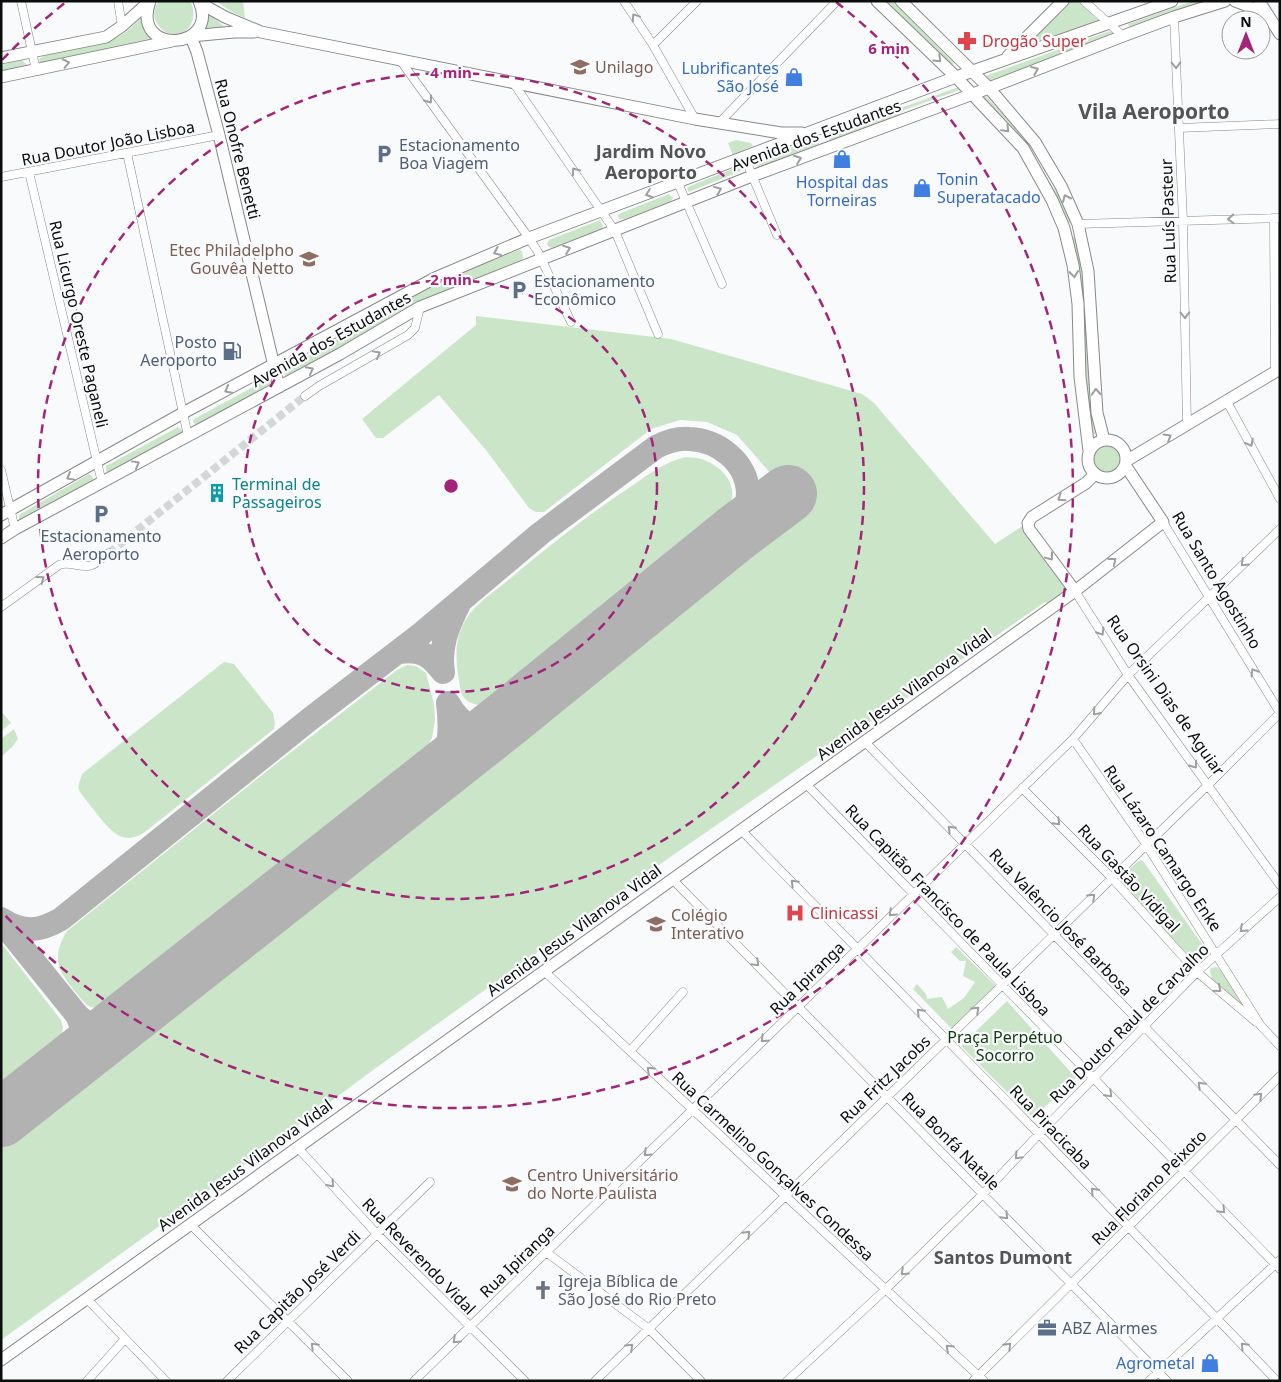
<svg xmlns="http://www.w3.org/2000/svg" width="1281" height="1382" font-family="'Noto Sans',sans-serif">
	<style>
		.green { fill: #cae5c7 }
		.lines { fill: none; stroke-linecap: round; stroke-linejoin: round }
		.taxiway { stroke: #b2b2b3; stroke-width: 24 }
		.runway { stroke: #b2b2b3; stroke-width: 58 }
		.street-tunnel { stroke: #d5d6d7; stroke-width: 8; stroke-dasharray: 8 4; stroke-linecap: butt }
		.street-casing { stroke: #888889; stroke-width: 9 }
		.secondary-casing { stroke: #888889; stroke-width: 13 }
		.street { stroke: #fff; stroke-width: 8 }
		.secondary { stroke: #fff; stroke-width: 11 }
		.oneway { stroke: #9d9e9e }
		.ring { fill: none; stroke: #a2257a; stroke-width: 2.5; stroke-dasharray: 9 6 }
		.labels { text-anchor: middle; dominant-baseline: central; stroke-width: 4.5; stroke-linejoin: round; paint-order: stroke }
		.health-label { font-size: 16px; fill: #be3a42; stroke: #f9fafb; text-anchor: start }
		.education-label { font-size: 16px; fill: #785e54; stroke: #f9fafb; text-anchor: start }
		.shop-label { font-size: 16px; fill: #366cbe; stroke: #f9fafb; text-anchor: end }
		.street-label { font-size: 16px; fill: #0b0c0c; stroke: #f9fafb }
		.service-label { font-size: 16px; fill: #4e5e75; stroke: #f9fafb; text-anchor: start }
		.culture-label { font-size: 16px; fill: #0d838f; stroke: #f9fafb; text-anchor: start }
		.park-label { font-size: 16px; fill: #11390f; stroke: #f9fafb }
		.worship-label { font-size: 16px; fill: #5b616d; stroke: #f9fafb; text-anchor: start }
		.neighbourhood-label { font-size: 18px; font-weight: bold; fill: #545455; stroke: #f9fafb }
		.district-label { font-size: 21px; font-weight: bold; fill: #545455; stroke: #f9fafb }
		.centre { fill: #a2257a; stroke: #f9fafb; stroke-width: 2.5 }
		.ring-label { font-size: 15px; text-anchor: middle; font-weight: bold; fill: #a2257a; stroke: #f9fafb; stroke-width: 4.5; stroke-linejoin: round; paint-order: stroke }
	</style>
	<rect width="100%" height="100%" fill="#f9fafb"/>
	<path class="green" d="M159 1 191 2C203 35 165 46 155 19 153 13 155 6 159 1Z
		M216 1H243L245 18 232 12Z
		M890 1H893L954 63 951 67 888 3Z
		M1068 1H1078L1099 21 1018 51Z
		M1193 1H1209L1130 29 1128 24Z
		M207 12 227 29 203 32Z
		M142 17 154 38 151 40 44 65 40 62 39 59 43 56 109 41C123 36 132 27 142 17Z
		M1110 31 1112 32 1114 35 991 81 986 83 983 77Z
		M22 60 27 65 26 68 1 73V65Z
		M959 87 960 89 954 92 904 110 899 116 831 141 827 137 829 134Z
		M984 94 1024 137 1022 138 1005 119 1002 120 981 101V95Z
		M816 139H819V144L757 167 755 160Z
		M736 140 751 143 753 146 733 155 728 143Z
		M737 167H739L741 171 691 191 689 192 687 189 688 187Z
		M1045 176 1058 194 1070 220V223H1067Z
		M669 194 673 198 671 201 625 219H619L618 215 621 213Z
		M600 220 603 226 601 229 552 248 549 247 547 244 549 240Z
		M1072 237 1075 238 1084 275 1089 375 1096 433 1092 437 1090 436Z
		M519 250 522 251 523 259 518 262 440 293 288 378 285 376 284 370 374 318 448 278Z
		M476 316 671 339 862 394 874 403 995 544 1027 523 1074 591 1050 607 1045 602 873 721 860 726 676 853 373 1070 279 1140 1 1340V1147L325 889 486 766 800 511 801 505 783 483H779L737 435 707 422 680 420 651 429 544 512H536L529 508 486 450 439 395 383 438H376L362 419 476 325Z
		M268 379 272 382 273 386 196 425 193 422 194 419Z
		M178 427 183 431 181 435 109 473 106 471V466Z
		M1091 459a16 16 0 1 1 32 0a16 16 0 1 1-32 0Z
		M686 457C691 458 697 457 701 459 721 465 740 485 729 506 726 511 722 515 719 519L487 705C474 706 462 702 460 687 456 663 453 642 465 621 475 603 497 590 512 577 550 545 588 515 630 487 648 475 664 462 686 457Z
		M89 474 92 476 94 480 22 521 19 520V515Z
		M224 662 234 664 273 713 275 723 274 729 145 832C123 847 111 831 97 814 91 806 85 799 80 792L78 787 82 774Z
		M407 665 416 666 426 673 434 704 435 720 432 738 420 761 309 843 108 1005C103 1007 95 1009 89 1006 83 1003 62 976 60 969 55 956 60 942 67 931L277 763 397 670Z
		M1 711 11 723 1 731Z
		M14 729 18 739 12 747 1 757V739Z
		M1140 860 1143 861 1209 954 1197 964 1116 880Z
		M1 943 61 1020 63 1027 62 1034 57 1047 1 1092Z
		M956 947 995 985V989L952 1029 913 989 917 984 926 994 927 999 942 997 948 1009 964 998 975 982 963 976 966 961H960L951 952Z
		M1216 967 1226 973 1247 1012 1212 979 1210 971 1211 968Z
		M1007 1001 1076 1078 1033 1118 961 1046Z"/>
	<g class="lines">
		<path class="taxiway" d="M399 652C421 649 430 655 443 672 439 648 447 628 458 606
			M421 787C448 756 453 745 448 703 463 729 477 732 503 722
			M1 919C23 933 39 932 61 919L310 719 421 634 541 533 656 447C666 442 677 438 689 439 718 440 747 462 748 493 748 507 742 521 736 533
			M1 921 77 1015
			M71 1062C86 1046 86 1035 77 1015 91 1029 106 1029 123 1021"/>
		<path class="runway" d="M1 1118 503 722 736 533 788 494"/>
		<path class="street-tunnel" d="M109 553 305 396"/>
		<g class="street-casing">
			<path id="street" d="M21 1 36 70
				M118 1 122 26
				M624 1 653 45 695 119
				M1084 1 1123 36
				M1174 17 1183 221 1187 425
				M653 45 697 1
				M400 60 529 238 538 252 571 322
				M512 81 615 231 658 334
				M719 123 837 1
				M1179 128 1280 124
				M127 153 188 436
				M745 158 777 235
				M29 172 102 483
				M1 177 219 135
				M678 183 722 284
				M1274 218 1275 372
				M1078 224 1280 218
				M305 396 319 386 408 335 415 328 420 307
				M1226 400 1280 499
				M1 470 15 529
				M1075 591 1128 675 1280 885
				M1 607 59 565C69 561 77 567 88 566 95 566 103 557 109 553
				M1073 739 1146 844 1261 1026 1280 1046
				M865 742 1280 1165
				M806 784 1280 1269
				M1022 788 1112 878 1197 972 1256 1022
				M741 830 1039 1134 1277 1381
				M672 879 1167 1381
				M544 971 984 1381
				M630 1051 683 992
				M298 1148 377 1234 525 1381
				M191 1225 348 1381
				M546 1252 649 1329 701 1381
				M87 1299 166 1381
				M87 1381 124 1340
				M227 1381 430 1182
				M414 1381 1073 739 1128 675 1280 529
				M595 1381 1208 785 1280 713 1163 522
				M787 1381 886 1289 983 1194 1039 1134 1197 972 1280 897
				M973 1381 1280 1076
				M1149 1381 1280 1260"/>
		</g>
		<g class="secondary-casing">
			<path id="secondary" d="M150 1C130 57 221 50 199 1
				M877 1 956 77 1023 148 1052 200 1064 228 1073 265 1078 304 1080 377 1089 451
				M901 1 989 88 1035 142 1061 186 1078 224 1088 271 1097 413 1104 440
				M1235 1C1251 6 1261 13 1272 23
				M1259 1 1280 34
				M200 3 225 17 261 32 695 119 781 133H802
				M191 36 234 32H254
				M191 37 197 52 219 135 279 387
				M1008 56 1063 1
				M1 58 106 37 122 26 149 2
				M1 77 172 41
				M1088 459a19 19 0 1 1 38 0a19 19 0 1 1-38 0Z
				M1126 461 1280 369
				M1 515 183 413 435 278 529 238 956 77 1172 1
				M1 538 15 529 340 354 420 307 752 176 989 88 1123 36 1174 17 1225 1
				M1075 591 1029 529 1028 523 1032 517 1086 483 1095 474
				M1 1360 1075 591 1163 522 1125 465"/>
		</g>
		<use href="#street" class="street"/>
		<use href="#secondary" class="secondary"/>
	</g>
	<defs><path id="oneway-chevron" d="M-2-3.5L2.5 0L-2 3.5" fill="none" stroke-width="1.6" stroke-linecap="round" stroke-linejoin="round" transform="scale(1.25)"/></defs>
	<g class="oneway">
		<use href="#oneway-chevron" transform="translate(635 17) rotate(-124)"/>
		<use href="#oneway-chevron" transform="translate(938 59) rotate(44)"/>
		<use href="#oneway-chevron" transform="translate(66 63) rotate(-12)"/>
		<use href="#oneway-chevron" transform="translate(1176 65) rotate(88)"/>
		<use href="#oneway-chevron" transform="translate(1035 70) rotate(-22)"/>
		<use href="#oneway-chevron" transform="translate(429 100) rotate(54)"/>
		<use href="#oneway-chevron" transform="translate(1006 129) rotate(47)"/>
		<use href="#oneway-chevron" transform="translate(798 159) rotate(-20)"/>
		<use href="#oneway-chevron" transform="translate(575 171) rotate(-125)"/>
		<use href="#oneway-chevron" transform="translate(718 190) rotate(-22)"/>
		<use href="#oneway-chevron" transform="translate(649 194) rotate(160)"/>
		<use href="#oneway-chevron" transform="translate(1066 198) rotate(-114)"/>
		<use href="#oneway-chevron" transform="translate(1231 219) rotate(178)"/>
		<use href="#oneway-chevron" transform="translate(567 249) rotate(-21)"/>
		<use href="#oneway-chevron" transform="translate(497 252) rotate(157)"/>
		<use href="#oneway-chevron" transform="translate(1074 274) rotate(84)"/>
		<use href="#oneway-chevron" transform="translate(1185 315) rotate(89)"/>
		<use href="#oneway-chevron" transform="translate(377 354) rotate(-29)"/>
		<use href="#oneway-chevron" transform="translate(310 370) rotate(-28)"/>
		<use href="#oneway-chevron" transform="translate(228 390) rotate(152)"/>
		<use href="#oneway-chevron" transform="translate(1096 392) rotate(-93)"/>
		<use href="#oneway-chevron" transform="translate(1168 437) rotate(-31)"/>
		<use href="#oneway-chevron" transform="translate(1250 443) rotate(62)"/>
		<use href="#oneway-chevron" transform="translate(136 464) rotate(-29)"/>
		<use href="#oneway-chevron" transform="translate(70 477) rotate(151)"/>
		<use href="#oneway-chevron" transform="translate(1061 498) rotate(147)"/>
		<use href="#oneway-chevron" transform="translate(1050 557) rotate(53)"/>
		<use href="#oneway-chevron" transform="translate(1113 561) rotate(-38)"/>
		<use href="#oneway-chevron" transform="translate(1244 563) rotate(137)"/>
		<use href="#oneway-chevron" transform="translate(41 579) rotate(-36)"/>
		<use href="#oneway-chevron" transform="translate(1101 632) rotate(58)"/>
		<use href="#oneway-chevron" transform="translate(1254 672) rotate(-122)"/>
		<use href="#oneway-chevron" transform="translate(1096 712) rotate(131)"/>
		<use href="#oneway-chevron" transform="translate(1194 765) rotate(54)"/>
		<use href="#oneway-chevron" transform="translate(1057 822) rotate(45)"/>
		<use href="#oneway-chevron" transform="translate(951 829) rotate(-135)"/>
		<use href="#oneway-chevron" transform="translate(794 883) rotate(-135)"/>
		<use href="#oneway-chevron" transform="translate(1092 897) rotate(-44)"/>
		<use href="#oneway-chevron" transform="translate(892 913) rotate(136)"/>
		<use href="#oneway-chevron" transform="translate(1243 929) rotate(138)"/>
		<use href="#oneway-chevron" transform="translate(756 963) rotate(45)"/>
		<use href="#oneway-chevron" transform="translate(1218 989) rotate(40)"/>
		<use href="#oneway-chevron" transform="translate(976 1010) rotate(-44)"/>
		<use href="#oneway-chevron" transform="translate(920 1012) rotate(-134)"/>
		<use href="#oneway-chevron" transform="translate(764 1039) rotate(136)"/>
		<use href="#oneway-chevron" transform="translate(650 1070) rotate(-137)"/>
		<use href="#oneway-chevron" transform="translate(1201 1085) rotate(-135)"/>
		<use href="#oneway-chevron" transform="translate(1109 1094) rotate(45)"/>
		<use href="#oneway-chevron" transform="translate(1259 1096) rotate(-45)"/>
		<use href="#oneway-chevron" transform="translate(647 1153) rotate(136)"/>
		<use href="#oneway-chevron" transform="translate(1018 1156) rotate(133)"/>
		<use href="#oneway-chevron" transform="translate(331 1184) rotate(48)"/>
		<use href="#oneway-chevron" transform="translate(1094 1191) rotate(-134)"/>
		<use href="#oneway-chevron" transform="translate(1222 1210) rotate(46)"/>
		<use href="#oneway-chevron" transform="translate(1005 1216) rotate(46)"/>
		<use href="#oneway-chevron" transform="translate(747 1234) rotate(-45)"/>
		<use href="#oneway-chevron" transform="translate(904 1272) rotate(136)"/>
		<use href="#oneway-chevron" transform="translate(456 1340) rotate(136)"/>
		<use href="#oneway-chevron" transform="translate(314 1346) rotate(-135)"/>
		<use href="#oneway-chevron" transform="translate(1008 1346) rotate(-45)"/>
		<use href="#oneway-chevron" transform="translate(1244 1346) rotate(-134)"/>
		<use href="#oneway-chevron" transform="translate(630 1347) rotate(-44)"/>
		<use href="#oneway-chevron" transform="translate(949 1348) rotate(-137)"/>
	</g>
	<g class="ring">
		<circle cx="451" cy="486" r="206"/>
		<circle cx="451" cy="486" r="413"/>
		<path d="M2 60A619 619 0 0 1 66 2M836 2A619 619 0 1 1 2 912"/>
	</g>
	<defs>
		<g id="pharmacy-bare" transform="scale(1.5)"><path d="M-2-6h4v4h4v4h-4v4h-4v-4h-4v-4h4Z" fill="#e0444e" stroke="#f9fafb" stroke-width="2.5" paint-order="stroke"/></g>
		<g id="university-bare" transform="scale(1.5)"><path d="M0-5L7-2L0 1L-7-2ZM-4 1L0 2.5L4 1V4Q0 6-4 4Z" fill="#8d6e63" stroke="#f9fafb" stroke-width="2.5" paint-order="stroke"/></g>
		<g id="shop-bare" transform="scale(1.5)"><path d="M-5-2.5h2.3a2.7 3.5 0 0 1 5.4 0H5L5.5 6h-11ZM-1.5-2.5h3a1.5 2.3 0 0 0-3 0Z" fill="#3f7fe0" stroke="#f9fafb" stroke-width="2.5" paint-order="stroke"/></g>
		<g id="parking-bare" transform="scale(1.5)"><path d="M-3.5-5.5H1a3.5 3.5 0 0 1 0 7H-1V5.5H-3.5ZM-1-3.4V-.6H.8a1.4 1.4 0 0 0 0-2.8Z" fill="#5c6f8a" stroke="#f9fafb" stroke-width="2.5" paint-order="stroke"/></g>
		<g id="fuel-bare" transform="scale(1.5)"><path d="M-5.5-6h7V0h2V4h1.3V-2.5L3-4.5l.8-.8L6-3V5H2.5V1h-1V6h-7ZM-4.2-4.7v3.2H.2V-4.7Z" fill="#5c6f8a" stroke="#f9fafb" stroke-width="2.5" paint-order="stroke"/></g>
		<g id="building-bare" transform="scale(1.5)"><path d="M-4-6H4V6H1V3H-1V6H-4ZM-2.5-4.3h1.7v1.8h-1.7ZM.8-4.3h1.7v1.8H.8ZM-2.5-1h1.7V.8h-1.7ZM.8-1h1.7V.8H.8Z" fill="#0f9aa8" stroke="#f9fafb" stroke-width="2.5" paint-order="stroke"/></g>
		<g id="hospital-bare" transform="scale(1.5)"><path d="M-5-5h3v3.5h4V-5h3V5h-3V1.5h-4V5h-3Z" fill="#e0444e" stroke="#f9fafb" stroke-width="2.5" paint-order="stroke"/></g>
		<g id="school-bare" transform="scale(1.5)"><path d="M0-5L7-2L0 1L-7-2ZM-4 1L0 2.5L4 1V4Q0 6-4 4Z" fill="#8d6e63" stroke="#f9fafb" stroke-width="2.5" paint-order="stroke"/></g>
		<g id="church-bare" transform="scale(1.5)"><path d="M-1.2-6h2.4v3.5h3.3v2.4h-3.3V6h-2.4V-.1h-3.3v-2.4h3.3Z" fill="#6b7280" stroke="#f9fafb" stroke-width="2.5" paint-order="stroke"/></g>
		<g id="office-bare" transform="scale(1.5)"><path d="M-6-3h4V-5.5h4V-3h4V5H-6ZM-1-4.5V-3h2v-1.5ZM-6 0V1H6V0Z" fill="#5c6f8a" stroke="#f9fafb" stroke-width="2.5" paint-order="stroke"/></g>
	</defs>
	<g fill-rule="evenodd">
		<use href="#pharmacy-bare" x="967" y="41"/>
		<use href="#university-bare" x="580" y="67"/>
		<use href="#shop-bare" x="794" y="77"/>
		<use href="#parking-bare" x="384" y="154"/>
		<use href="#shop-bare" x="842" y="159"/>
		<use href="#shop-bare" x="922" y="188"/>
		<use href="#university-bare" x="309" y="259"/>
		<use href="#parking-bare" x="519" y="290"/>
		<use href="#fuel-bare" x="232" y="351"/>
		<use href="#building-bare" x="217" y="493"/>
		<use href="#parking-bare" x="101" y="514"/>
		<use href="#hospital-bare" x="795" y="913"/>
		<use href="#school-bare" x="656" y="924"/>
		<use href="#university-bare" x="512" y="1184"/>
		<use href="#church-bare" x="543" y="1290"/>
		<use href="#office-bare" x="1047" y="1328"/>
		<use href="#shop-bare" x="1210" y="1363"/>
	</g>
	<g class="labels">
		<g class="health-label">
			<text x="982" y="41">Drogão Super</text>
			<text x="810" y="913">Clinicassi</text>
		</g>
		<g class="education-label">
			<text x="595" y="67">Unilago</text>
			<text x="294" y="250" text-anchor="end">Etec Philadelpho<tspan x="294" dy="18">Gouvêa Netto</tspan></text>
			<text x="671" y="915">Colégio<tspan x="671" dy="18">Interativo</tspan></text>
			<text x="527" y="1175">Centro Universitário<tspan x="527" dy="18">do Norte Paulista</tspan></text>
		</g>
		<g class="shop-label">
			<text x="779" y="68">Lubrificantes<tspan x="779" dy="18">São José</tspan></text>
			<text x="937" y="179" text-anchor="start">Tonin<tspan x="937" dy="18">Superatacado</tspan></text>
			<text x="842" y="182" text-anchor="middle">Hospital das<tspan x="842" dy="18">Torneiras</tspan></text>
			<text x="1195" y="1363">Agrometal</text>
		</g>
		<g class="street-label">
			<text transform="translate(816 135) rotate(-20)">Avenida dos Estudantes</text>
			<text transform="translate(108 143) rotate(-11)">Rua Doutor João Lisboa</text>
			<text transform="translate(238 149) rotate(76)">Rua Onofre Benetti</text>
			<text transform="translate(1168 221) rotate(-92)">Rua Luís Pasteur</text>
			<text transform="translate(79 324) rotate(77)">Rua Licurgo Oreste Paganeli</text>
			<text transform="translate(331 339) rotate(-29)">Avenida dos Estudantes</text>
			<text transform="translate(1217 580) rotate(59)">Rua Santo Agostinho</text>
			<text transform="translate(904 694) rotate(-36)">Avenida Jesus Vilanova Vidal</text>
			<text transform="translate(1166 695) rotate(55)">Rua Orsini Dias de Aguiar</text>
			<text transform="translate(1163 848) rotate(56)">Rua Lázaro Camargo Enke</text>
			<text transform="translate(1129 878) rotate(47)">Rua Gastão Vidigal</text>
			<text transform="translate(948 910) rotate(46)">Rua Capitão Francisco de Paula Lisboa</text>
			<text transform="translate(1061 922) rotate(46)">Rua Valêncio José Barbosa</text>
			<text transform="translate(574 930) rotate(-36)">Avenida Jesus Vilanova Vidal</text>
			<text transform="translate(807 978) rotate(-44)">Rua Ipiranga</text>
			<text transform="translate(1129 1023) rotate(-45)">Rua Doutor Raul de Carvalho</text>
			<text transform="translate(885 1079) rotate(-44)">Rua Fritz Jacobs</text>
			<text transform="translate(1051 1127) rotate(46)">Rua Piracicaba</text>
			<text transform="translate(951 1141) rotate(45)">Rua Bonfá Natale</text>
			<text transform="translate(245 1165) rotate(-36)">Avenida Jesus Vilanova Vidal</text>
			<text transform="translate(773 1166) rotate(43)">Rua Carmelino Gonçalves Condessa</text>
			<text transform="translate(1149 1187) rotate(-45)">Rua Floriano Peixoto</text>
			<text transform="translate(419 1256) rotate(46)">Rua Reverendo Vidal</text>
			<text transform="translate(517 1261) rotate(-44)">Rua Ipiranga</text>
			<text transform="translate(297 1292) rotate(-44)">Rua Capitão José Verdi</text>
		</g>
		<g class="service-label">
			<text x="399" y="145">Estacionamento<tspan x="399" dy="18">Boa Viagem</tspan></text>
			<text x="534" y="281">Estacionamento<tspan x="534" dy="18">Econômico</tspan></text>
			<text x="217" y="342" text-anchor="end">Posto<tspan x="217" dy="18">Aeroporto</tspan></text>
			<text x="101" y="536" text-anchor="middle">Estacionamento<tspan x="101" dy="18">Aeroporto</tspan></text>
			<text x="1062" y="1328">ABZ Alarmes</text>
		</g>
		<g class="culture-label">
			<text x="232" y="484">Terminal de<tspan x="232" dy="18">Passageiros</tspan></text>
		</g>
		<g class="park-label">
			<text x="1005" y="1037">Praça Perpétuo<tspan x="1005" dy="18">Socorro</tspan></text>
		</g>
		<g class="worship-label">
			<text x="558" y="1281">Igreja Bíblica de<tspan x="558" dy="18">São José do Rio Preto</tspan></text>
		</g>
		<g class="neighbourhood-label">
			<text x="651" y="151">Jardim Novo<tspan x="651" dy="21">Aeroporto</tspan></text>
			<text x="1003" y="1257">Santos Dumont</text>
		</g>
		<g class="district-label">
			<text x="1154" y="111">Vila Aeroporto</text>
		</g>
	</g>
	<circle cx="451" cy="486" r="8" class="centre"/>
	<g class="ring-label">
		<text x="889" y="54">6 min</text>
		<text x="451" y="78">4 min</text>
		<text x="451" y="285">2 min</text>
	</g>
	<rect width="1281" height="1382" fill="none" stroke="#0b0c0c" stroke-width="5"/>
	<g transform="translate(1246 35)"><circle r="24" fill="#f9fafb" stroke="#9a9b9b"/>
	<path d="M0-4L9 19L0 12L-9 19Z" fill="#a2257a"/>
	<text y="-8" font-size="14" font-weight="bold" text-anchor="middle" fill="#0b0c0c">N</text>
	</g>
</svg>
